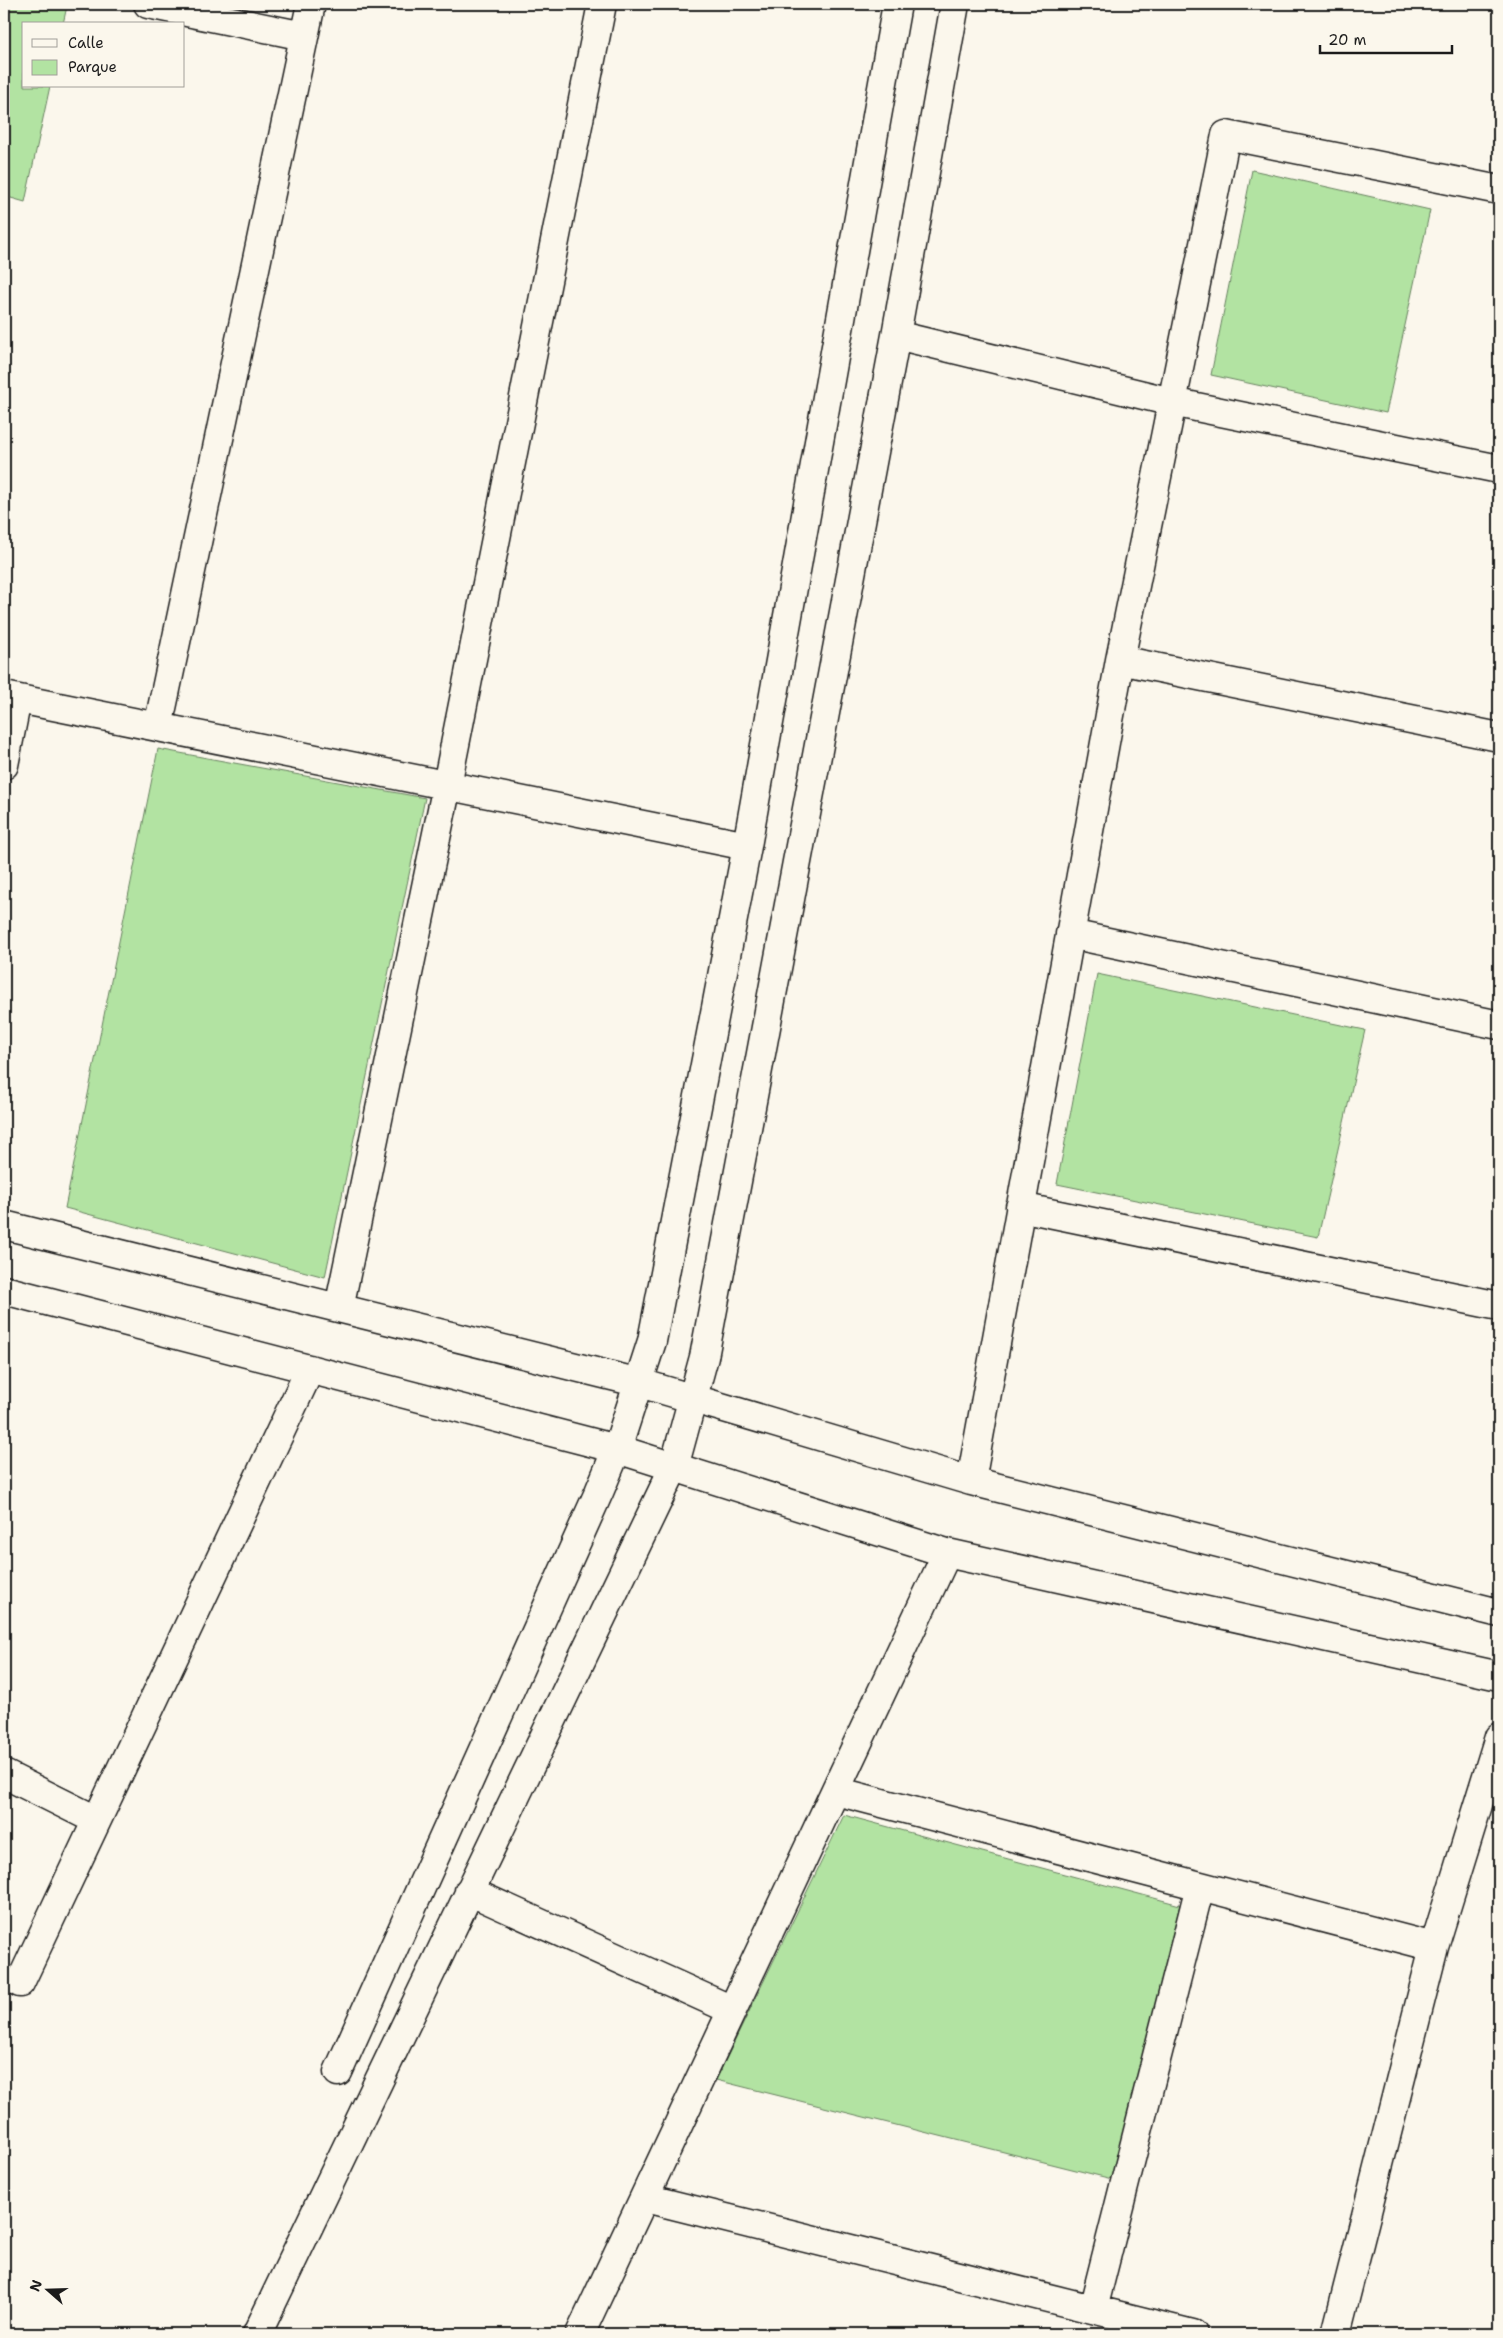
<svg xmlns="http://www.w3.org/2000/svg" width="1503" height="2338" font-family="'Shantell Sans',sans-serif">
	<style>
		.green { fill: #b2e3a2; stroke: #67805f }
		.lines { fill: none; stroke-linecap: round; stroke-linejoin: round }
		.minor-casing { stroke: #1c1c1c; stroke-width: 31 }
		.minor { stroke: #fbf7ec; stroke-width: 28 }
	</style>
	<rect width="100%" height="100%" fill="#fbf7ec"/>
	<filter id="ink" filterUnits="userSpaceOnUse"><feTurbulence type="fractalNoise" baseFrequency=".02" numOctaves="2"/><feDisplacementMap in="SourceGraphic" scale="10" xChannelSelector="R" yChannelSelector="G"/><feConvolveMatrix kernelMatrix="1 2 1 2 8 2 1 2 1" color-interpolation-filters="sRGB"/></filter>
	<g filter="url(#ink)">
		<path class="green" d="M4 4H53L67 6 63 24H24V86H50L25 202 4 196Z
			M1252 170 1430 210 1386 413 1211 375Z
			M158 749 425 798 325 1277 65 1208Z
			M1097 974 1365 1030 1318 1237 1057 1184Z
			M844 1815 1180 1905 1112 2179 716 2080Z"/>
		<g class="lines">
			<g class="minor-casing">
				<path id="minor" d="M148 4 304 36
					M896 335 1172 402 1499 469
					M1120 660 1499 737
					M4 696 747 846
					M158 727 311 4
					M4 765 17 699
					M1070 934 1499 1025
					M1020 1207 1499 1306
					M4 1225 640 1383 971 1481 1499 1613
					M4 1290 617 1449 947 1553 1499 1676
					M339 1308 447 785 602 4
					M971 1481 1120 660 1226 135 1499 190
					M4 1774 96 1820
					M836 1791 1434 1947
					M469 1891 732 2010
					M20 1983 310 1369
					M338 2072 599 1492 617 1449 652 1341 747 846 897 4
					M645 2198 1193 2334
					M1093 2309 1200 1886
					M257 2334 674 1467 704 1357 896 335 955 4
					M580 2334 947 1553
					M1336 2334 1434 1947 1499 1737"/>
			</g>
			<use href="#minor" class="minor"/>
		</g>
	</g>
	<rect width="1503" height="2338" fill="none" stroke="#fbf7ec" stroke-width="20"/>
	<rect x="10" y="10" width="1483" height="2318" fill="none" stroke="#1c1c1c" stroke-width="2" filter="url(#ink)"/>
	<rect x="22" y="22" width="162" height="65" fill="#fbf7ec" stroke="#a29f99"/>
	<rect x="32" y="39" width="25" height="8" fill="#fbf7ec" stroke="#a29f99"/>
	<text x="68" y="48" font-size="15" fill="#1c1c1c">Calle</text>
	<rect x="32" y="60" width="25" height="15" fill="#b2e3a2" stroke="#a29f99"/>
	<text x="68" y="72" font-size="15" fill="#1c1c1c">Parque</text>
	<g transform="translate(48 2290) rotate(290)" stroke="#fbf7ec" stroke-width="4" paint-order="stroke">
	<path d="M0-4L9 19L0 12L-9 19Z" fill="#1c1c1c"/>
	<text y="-8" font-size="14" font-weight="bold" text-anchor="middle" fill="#1c1c1c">N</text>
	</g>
	<path d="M1320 45v8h132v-8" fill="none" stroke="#1c1c1c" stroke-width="2.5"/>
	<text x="1328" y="45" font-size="15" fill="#1c1c1c" stroke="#fbf7ec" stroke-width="4" paint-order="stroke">20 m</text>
</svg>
